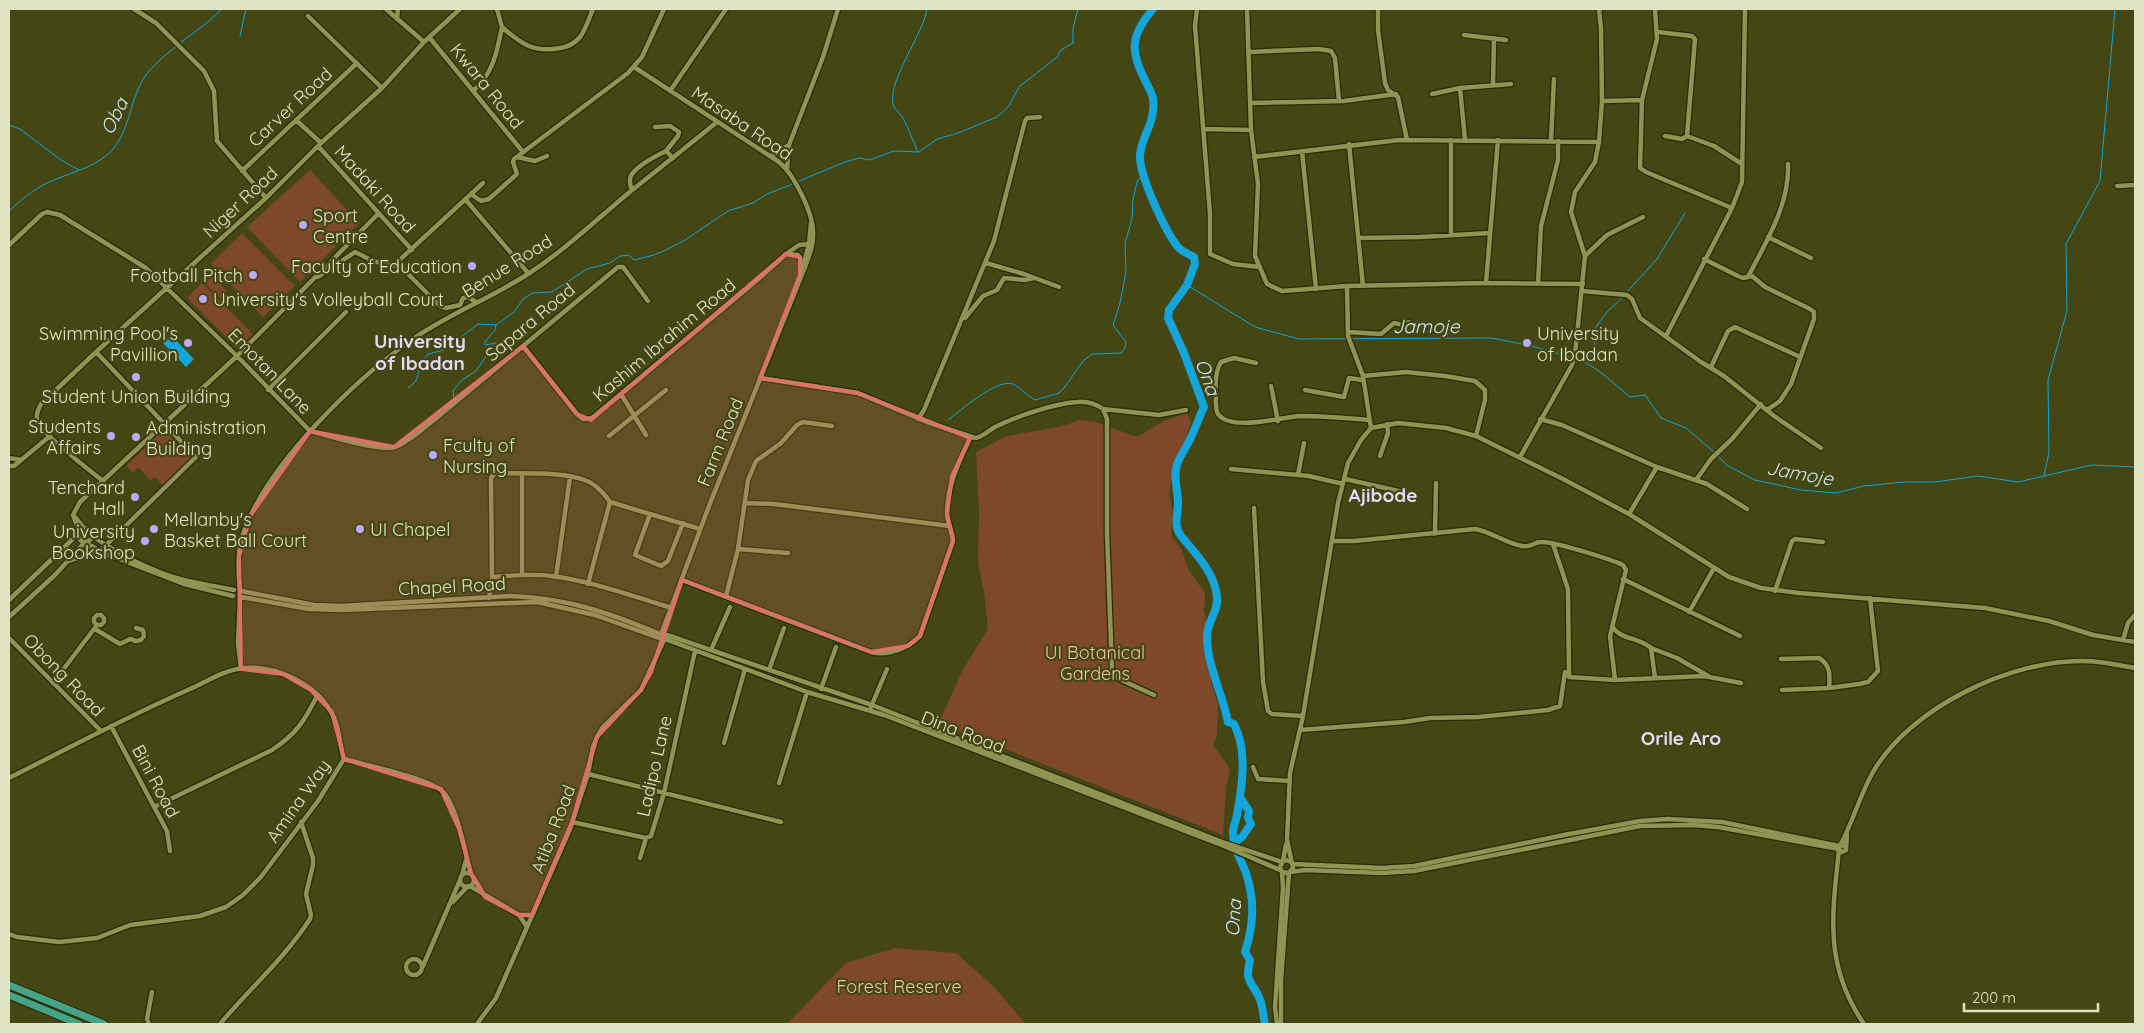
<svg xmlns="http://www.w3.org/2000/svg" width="2144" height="1033" font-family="Quicksand,sans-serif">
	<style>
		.green { fill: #7e4928 }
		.water { fill: #14a5db }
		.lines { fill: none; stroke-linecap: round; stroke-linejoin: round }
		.stream { stroke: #14a5db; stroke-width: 1 }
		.river { stroke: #14a5db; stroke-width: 8 }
		.minor-casing { stroke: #2a2b08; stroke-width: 7 }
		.highway-casing { stroke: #2a2b08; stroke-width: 9 }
		.minor { stroke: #909453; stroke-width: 4.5 }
		.highway { stroke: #45a488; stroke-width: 7 }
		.marked { fill: #da7366; fill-opacity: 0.2; stroke: #da7366; stroke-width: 4; stroke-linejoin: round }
		.poi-dot { fill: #b8abf7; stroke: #444613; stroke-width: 2 }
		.labels { text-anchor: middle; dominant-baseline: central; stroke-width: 4.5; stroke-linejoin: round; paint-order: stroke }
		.street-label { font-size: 18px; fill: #e1e4c3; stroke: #444613 }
		.poi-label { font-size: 18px; fill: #e1e4c3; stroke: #444613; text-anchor: start }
		.park-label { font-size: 18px; fill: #f1c2a6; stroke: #444613 }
		.water-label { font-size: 19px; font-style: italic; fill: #cee8f5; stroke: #444613 }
		.neighbourhood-label { font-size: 19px; font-weight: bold; fill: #dfdbf9; stroke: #444613 }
	</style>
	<rect width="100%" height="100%" fill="#444613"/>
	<path class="green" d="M310 170 359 223 300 282 247 227Z
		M242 233 295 286 263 317 211 264Z
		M212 276 227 291 220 298 205 283Z
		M202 283 253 334 238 349 187 298Z
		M1187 413 1191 422 1172 477 1169 494 1173 512 1171 535 1182 550 1188 569 1205 593 1204 610 1208 629 1207 655 1212 686 1218 704 1217 735 1213 745 1230 769 1226 788 1223 835 939 723 962 671 988 629 984 592 978 562 979 513 976 452 1007 436 1063 426 1079 420 1096 422 1137 437 1164 421Z
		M164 429 192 458 164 486 155 477 150 480 138 467 133 472 126 466Z
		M895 948 956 953 995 988 1026 1024H787L846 963Z"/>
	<path class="water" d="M172 336 194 359 186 367 163 343Z"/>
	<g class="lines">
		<path class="stream" d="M240 36 246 9
			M180 43 208 22 222 9
			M9 125 20 129 61 160 79 170
			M918 152C913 141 909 130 904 120 902 114 894 110 893 104 888 80 923 35 927 9
			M797 182 845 162 859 158 870 160 894 151 919 152 937 139 958 133 997 117 1009 106 1019 87 1057 57 1061 50 1073 43V28L1078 9
			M9 211C21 200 34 189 49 182 69 173 91 169 108 154 130 135 129 101 144 78 151 67 166 54 177 46
			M1187 285 1255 327 1299 339 1491 338 1532 346 1573 358
			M1626 293 1657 259 1685 213
			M1577 359C1597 366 1614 384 1630 397L1645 395 1661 418 1686 428 1714 452
			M1585 361 1595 352 1594 330 1606 313 1624 296
			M408 388C417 382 417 379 419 370 420 364 425 359 428 354L444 350 478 324 496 325 514 312 523 299 533 293 552 292 587 269 610 263 620 256 629 255 634 260 654 255 666 250 685 240 728 211 753 203 767 194 793 184
			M454 398 453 391 462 380 476 371 486 356 500 348 496 343 485 345V342L495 330 496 325
			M948 420C960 411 997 378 1013 384 1019 387 1028 396 1035 400L1059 393 1064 388 1083 361 1092 354 1121 353 1125 348 1126 342 1113 325 1120 303 1126 272 1125 243 1132 219 1133 200 1137 182 1144 172
			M1717 455 1728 466 1755 480 1801 490 1836 493 1864 486 1904 482H1935L1978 476 2018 482 2092 465 2135 467
			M2044 475 2049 453 2048 380 2067 311 2066 244 2100 181 2115 9"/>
		<path class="river" d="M1153 9C1132 34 1129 49 1144 78 1147 85 1152 92 1153 99 1156 122 1142 135 1140 155 1139 175 1165 231 1178 247 1181 251 1188 254 1194 257L1195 264 1187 285 1169 310 1168 318 1184 353 1204 407C1198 419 1194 433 1187 445 1183 454 1177 459 1176 469 1174 481 1178 492 1178 503 1178 514 1173 526 1181 536 1196 554 1215 573 1217 597 1219 611 1206 623 1207 637 1207 665 1223 695 1228 722L1234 724C1248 751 1242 786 1237 815 1236 821 1233 827 1233 833 1233 849 1241 859 1246 873 1255 901 1254 924 1245 952L1250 960C1245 982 1250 979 1259 997 1263 1005 1263 1016 1265 1024
			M1235 842 1242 837 1251 824 1248 818 1249 811 1240 797"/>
		<g class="minor-casing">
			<path id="minor" d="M134 9 156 23 204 71 214 91 217 141 266 198
				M386 9 424 42
				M497 9 502 27C521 44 534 53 560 48 568 47 575 43 580 37 586 29 589 18 593 9
				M1197 9 1195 26 1210 214V254L1233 264 1260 267
				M1247 9 1251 130 1258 184 1255 256 1267 284 1282 291 1347 286 1486 283 1498 140
				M1378 9V30L1385 83 1388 90 1398 97 1407 140
				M308 16 382 88
				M397 19 398 9
				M1658 32 1692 36 1695 39 1687 136 1682 139 1665 136
				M1464 35 1506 40
				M429 37 523 152
				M1249 52 1319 49 1331 51 1335 58 1339 101
				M634 67 779 162C794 174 813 213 813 232 814 244 809 256 805 267L709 506 662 632
				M1493 85 1494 38
				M1460 88 1465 140
				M473 91C493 74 497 52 502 27
				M670 91 726 9
				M1432 94 1460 88 1511 84
				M1642 100 1640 168 1646 172 1732 208
				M1602 101 1642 100 1657 39 1655 9
				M1251 103 1344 101 1396 94
				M296 120 321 143
				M655 127 670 126 679 132 678 136 666 151
				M1203 129 1251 130
				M1687 136 1714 146 1742 164
				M1451 140V235
				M1551 141 1554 79
				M1349 144 1363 286
				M318 146 412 250
				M1302 151 1316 289
				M771 156 789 145
				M517 157 535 161 547 156
				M1254 157 1399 140 1599 142
				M787 169 789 145 823 57 838 9
				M242 171 357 63
				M2117 186 2135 185
				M632 190C630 185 628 179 632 174 639 164 656 156 666 151L673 158
				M471 194 481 201 489 199 517 174 513 162 514 159 628 73 642 57 664 9
				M465 199 528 273
				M1768 237 1811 258
				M1358 238 1420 237 1490 233
				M9 245 42 214 47 212 60 215 146 268 237 356 310 431
				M787 254 798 255 803 264
				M1585 256 1607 235 1643 217
				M1704 259 1738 276 1743 278 1752 276 1765 287 1810 309 1814 312V319L1791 384 1780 401 1767 410
				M986 263 1024 274 1059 287
				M398 264 440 306 446 308 460 305 463 298 468 297 476 302
				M801 274 809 244 811 223
				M318 277 355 252 373 261 393 266 483 183
				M1748 277C1766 242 1790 204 1788 164
				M1486 283 1583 284
				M1538 284 1541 226 1558 160V141
				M1347 286 1348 336 1363 376 1371 428
				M1582 291 1627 295 1632 299 1640 318 1701 362 1724 376 1774 416 1821 448
				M965 318 983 296 997 290 1004 278 1025 280 1034 278
				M1348 332 1381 334 1394 323 1403 325 1409 322
				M1666 336 1732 208 1742 182 1745 9
				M523 346 577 414 583 419 592 418 756 281 786 254 799 245 809 244
				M96 352 196 457 100 551
				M1256 363 1234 358 1221 362C1215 372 1215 384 1216 395 1216 401 1215 409 1218 414 1231 432 1282 417 1300 416 1323 416 1346 418 1369 420
				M1711 367 1728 331 1735 327 1800 357
				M1363 376 1406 372 1445 376 1475 381 1485 390V400L1476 436
				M760 378 858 393 927 422 975 438C983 437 988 431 995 427 1017 416 1053 404 1077 402 1086 401 1096 404 1103 409L1107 419V533L1112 670 1117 678 1154 695
				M1271 386 1278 421
				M268 390 346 312
				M1305 390 1344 397 1349 378 1362 380
				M621 394 646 435
				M1103 409 1159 415 1186 410
				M918 419 924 410 994 241 1025 121 1027 118 1040 117
				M1540 419 1562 425 1657 467 1707 484 1747 509
				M310 431C327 435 380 452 395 447 409 442 422 429 434 420L618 267H623L648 301
				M609 436 666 390
				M1380 456 1388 433 1387 424
				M1520 457 1572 365 1575 355 1585 256 1571 212 1575 192 1595 162 1599 142 1602 101 1601 29 1599 9
				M9 458 21 460
				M9 466H14L50 436
				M1231 469 1309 476 1343 484
				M522 474V575
				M1298 475 1304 443
				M1345 479 1403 492
				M1696 480 1711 459 1732 439 1761 404
				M103 481C89 470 45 436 38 423 35 416 38 410 41 404L96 352 266 198 321 143 382 88 424 42 460 9
				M745 503 774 504 950 526
				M1254 508 1263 682 1268 711 1272 714 1303 716
				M650 514 635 555 661 566 668 561 683 523
				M1629 514 1657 467
				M74 516 84 528
				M78 535a7 7 0 1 1 14 0a7 7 0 1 1-14 0Z
				M79 531 73 515 80 502 237 356 378 214
				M1435 534 1436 483
				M92 536C119 554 149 570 180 579 198 584 217 586 234 590
				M1332 541H1354L1475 529C1492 532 1505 543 1522 546 1530 548 1534 542 1541 542 1553 541 1610 559 1623 565L1626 570 1610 636 1615 680
				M86 543 106 554 184 584 233 596
				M1553 544 1568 589 1569 677 1615 680 1704 676 1741 683
				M738 549 788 553
				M69 561 86 555 103 554
				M492 577C512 576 532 573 551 576 592 581 632 596 672 608
				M556 577 570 477
				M1623 579 1740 636
				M682 580 871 652C889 656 907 649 920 636L953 541C953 531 947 523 947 514 947 486 959 462 970 438
				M588 584 610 502
				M240 590C238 572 237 551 243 534 266 466 354 380 413 339 449 314 491 298 528 274 565 250 597 219 631 191 660 168 689 145 717 122
				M241 591 314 605 341 606 510 596C567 598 607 612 660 634
				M1775 591 1792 541 1795 539 1823 542
				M726 596 738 549 748 480 756 461 781 443 797 425 803 422 832 426
				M241 597 309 609 342 610 537 602 595 615 659 638
				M240 598 238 643 241 669
				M489 598 492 577 491 478 495 473C520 474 564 471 587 481 595 484 605 494 610 502L700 529
				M9 600 77 535
				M1689 612 1714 568
				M9 617 55 575 84 543
				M1612 626C1620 640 1639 637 1651 648L1655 678
				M95 629 120 644 130 639 136 641 141 640 144 636 143 630 136 628
				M667 635 872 705 1225 843 1282 862
				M9 638 101 731
				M665 639 807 692 884 715 1224 846 1280 870
				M2123 640 2128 623 2135 615
				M1651 648 1677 658 1710 677
				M711 650 730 607
				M1781 659 1819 658C1831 665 1830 676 1829 688
				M769 670 784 628
				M53 683 97 625H101L104 622V618L101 615H97L94 618V622L97 625
				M821 689 836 647
				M1782 690 1829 688 1859 684 1868 682 1878 671 1870 598
				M871 707 887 669
				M111 726 167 831 170 851
				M1300 730 1404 722 1430 718 1478 717 1548 710 1560 706 1565 672
				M724 743 745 669
				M344 759C365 765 434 779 445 794 458 811 465 852 471 874
				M1253 767 1258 779 1290 781
				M588 774 781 822
				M9 778C69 748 128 716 190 689 206 682 225 670 243 668 275 665 315 683 331 712 340 726 339 744 344 759L318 801 260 878 243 895 226 907 200 916 130 925 97 938 59 942 17 937 9 934
				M779 783 807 692
				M154 807 272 750C296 734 304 722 317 696
				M572 822 646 838 651 836 664 793 695 651
				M1841 844C1853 821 1860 795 1873 772 1910 708 2010 660 2083 661 2101 661 2118 665 2135 668
				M1846 846 1840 845 1839 850 1842 852 1846 850 1847 834
				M1839 850C1832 915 1824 966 1864 1024
				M640 858 646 838
				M1283 861 1286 844
				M1291 862 1286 860 1282 862 1280 868 1282 872 1289 873 1293 868 1287 840 1290 773 1303 716 1338 503 1348 463 1361 440 1371 428 1398 423 1446 428 1476 436 1563 479 1629 514 1729 577 1761 588 1799 593 1985 608 2049 621 2093 635 2135 642
				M1292 864 1382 868 1414 866 1564 835 1640 821 1668 819 1722 822 1839 846
				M1291 872 1305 870 1382 873 1414 871 1640 826 1693 825 1718 827 1839 849
				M460 880a7 7 0 1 1 14 0a7 7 0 1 1-14 0Z
				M462 875 466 860
				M474 878 484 895
				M470 886 519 915H532
				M453 902 468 886
				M519 915 527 927
				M406 967a8 8 0 1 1 16 0a8 8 0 1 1-16 0Z
				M423 966 460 880
				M149 1024 147 1019 152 992
				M220 1024C249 989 284 959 310 919L311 915 306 894 313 865V858L301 822
				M477 1024 496 998 570 829 588 774 593 747 597 737 603 727 641 690 664 640
				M1277 1024 1275 1007 1283 888 1282 873
				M1281 1024V980L1289 873"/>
		</g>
		<g class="highway-casing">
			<path id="highway" d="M9 985 104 1024
				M9 995 79 1024"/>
		</g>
		<use href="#minor" class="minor"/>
		<use href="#highway" class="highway"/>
	</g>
	<path class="marked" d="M786 254 800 257V275L760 378 858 393 970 438 952 476 947 514 953 541 920 636 908 646 871 652 682 580 651 672 641 690 597 737 572 822 532 915H519L485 897 471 874 459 829 441 789 344 759 332 712 311 690 283 674 241 669 239 556 250 516 310 431 394 447 523 346 577 414 591 420Z"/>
	<g class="poi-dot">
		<circle cx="303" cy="225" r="5"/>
		<circle cx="472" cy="266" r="5"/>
		<circle cx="253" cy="275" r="5"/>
		<circle cx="203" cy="299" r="5"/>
		<circle cx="188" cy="343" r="5"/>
		<circle cx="1527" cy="343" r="5"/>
		<circle cx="136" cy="377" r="5"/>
		<circle cx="111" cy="436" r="5"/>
		<circle cx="136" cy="437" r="5"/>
		<circle cx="433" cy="455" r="5"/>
		<circle cx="135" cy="497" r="5"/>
		<circle cx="154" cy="529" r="5"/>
		<circle cx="360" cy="529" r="5"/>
		<circle cx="145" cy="541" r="5"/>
	</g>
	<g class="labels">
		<g class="street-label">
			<text transform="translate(487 86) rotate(51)">Kwara Road</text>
			<text transform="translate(290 107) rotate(-43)">Carver Road</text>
			<text transform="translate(742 123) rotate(34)">Masaba Road</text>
			<text transform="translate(375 189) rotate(48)">Madaki Road</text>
			<text transform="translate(240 202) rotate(-43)">Niger Road</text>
			<text transform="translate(507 266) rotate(-32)">Benue Road</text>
			<text transform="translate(530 322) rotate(-40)">Sapara Road</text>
			<text transform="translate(664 340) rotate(-40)">Kashim Ibrahim Road</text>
			<text transform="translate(270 371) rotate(46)">Emotan Lane</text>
			<text transform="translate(720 442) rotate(-68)">Farm Road</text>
			<text transform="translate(452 586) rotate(-3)">Chapel Road</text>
			<text transform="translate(64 675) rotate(46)">Obong Road</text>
			<text transform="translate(963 732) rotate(21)">Dina Road</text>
			<text transform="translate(654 766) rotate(-77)">Ladipo Lane</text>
			<text transform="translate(156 781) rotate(62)">Bini Road</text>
			<text transform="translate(298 801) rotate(-55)">Amina Way</text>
			<text transform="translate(553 829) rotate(-69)">Atiba Road</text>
		</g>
		<g class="poi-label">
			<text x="313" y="215">Sport<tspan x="313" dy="21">Centre</tspan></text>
			<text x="462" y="266" text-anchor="end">Faculty of Education</text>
			<text x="243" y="275" text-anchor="end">Football Pitch</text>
			<text x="213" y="299">University's Volleyball Court</text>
			<text x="178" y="333" text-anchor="end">Swimming Pool's<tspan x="178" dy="21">Pavillion</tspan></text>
			<text x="1537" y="333">University<tspan x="1537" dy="21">of Ibadan</tspan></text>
			<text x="136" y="396" text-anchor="middle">Student Union Building</text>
			<text x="101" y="426" text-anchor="end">Students<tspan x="101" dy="21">Affairs</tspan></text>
			<text x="146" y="427">Administration<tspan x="146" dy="21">Building</tspan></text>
			<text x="443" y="445">Fculty of<tspan x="443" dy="21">Nursing</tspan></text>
			<text x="125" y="487" text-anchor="end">Tenchard<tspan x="125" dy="21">Hall</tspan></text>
			<text x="164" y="519">Mellanby's<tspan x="164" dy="21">Basket Ball Court</tspan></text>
			<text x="370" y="529">UI Chapel</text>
			<text x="135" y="531" text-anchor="end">University<tspan x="135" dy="21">Bookshop</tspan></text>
		</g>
		<g class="park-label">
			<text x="1095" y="652">UI Botanical<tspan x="1095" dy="21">Gardens</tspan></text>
			<text x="899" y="986">Forest Reserve</text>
		</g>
		<g class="water-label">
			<text transform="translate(114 116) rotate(-64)">Oba</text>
			<text x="1426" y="326">Jamoje</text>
			<text transform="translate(1208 377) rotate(70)">Ona</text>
			<text transform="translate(1800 473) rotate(10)">Jamoje</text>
			<text transform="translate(1233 918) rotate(-86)">Ona</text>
		</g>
		<g class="neighbourhood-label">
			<text x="420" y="341">University<tspan x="420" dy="22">of Ibadan</tspan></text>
			<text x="1383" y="495">Ajibode</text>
			<text x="1681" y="738">Orile Aro</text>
		</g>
	</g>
	<rect width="2144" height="1033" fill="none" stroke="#e1e4c3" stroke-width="20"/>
	<path d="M1964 1003v8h134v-8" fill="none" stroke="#e1e4c3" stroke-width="2.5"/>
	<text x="1972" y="1003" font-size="15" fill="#e1e4c3" stroke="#444613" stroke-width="4" paint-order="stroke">200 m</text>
</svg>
